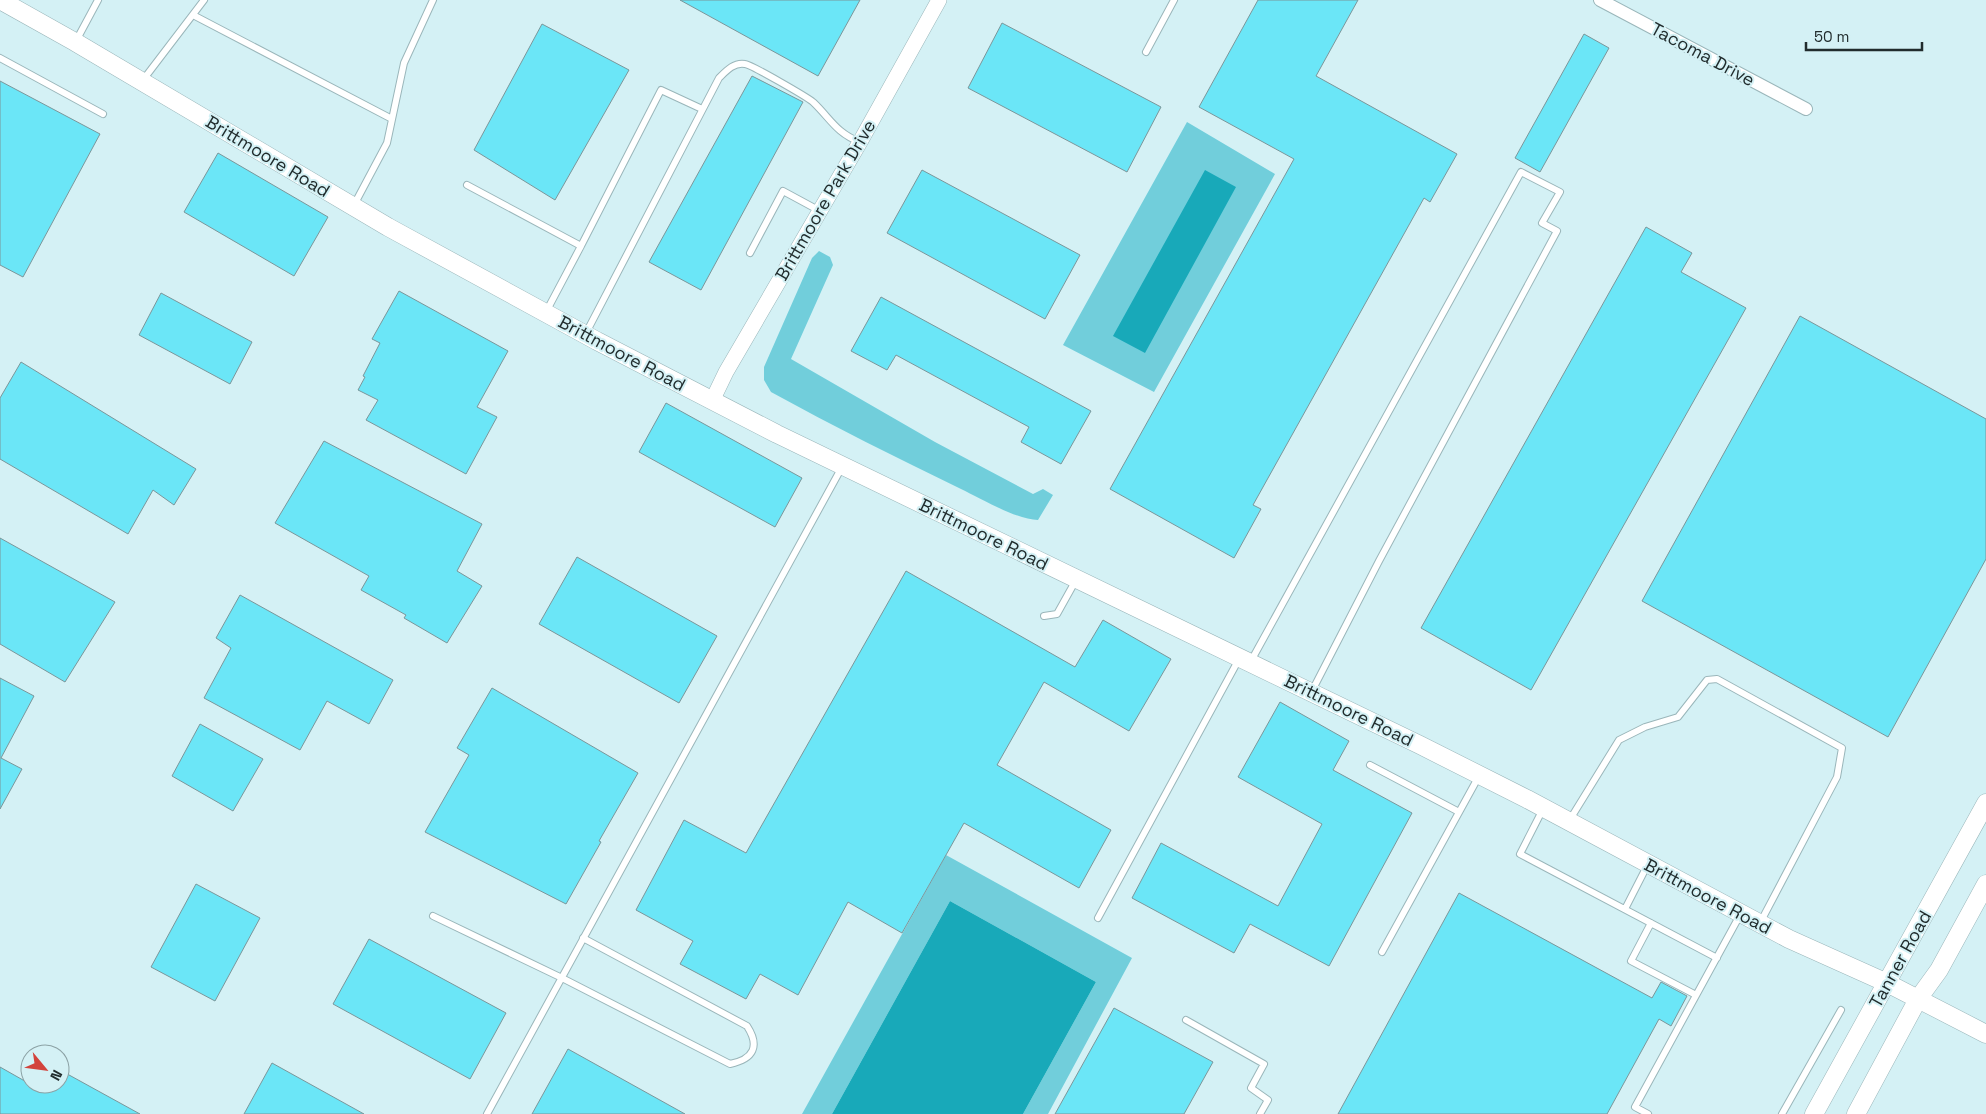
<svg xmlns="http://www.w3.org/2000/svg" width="1986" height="1114" font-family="'Space Grotesk',sans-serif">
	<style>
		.green { fill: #71cedb }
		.water { fill: #18a9b9 }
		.building { fill: #6be6f7; stroke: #7b969a }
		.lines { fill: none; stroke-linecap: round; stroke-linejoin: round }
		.service-casing { stroke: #9ab6ba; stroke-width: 8 }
		.minor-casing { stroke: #9ab6ba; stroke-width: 14 }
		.tertiary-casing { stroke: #9ab6ba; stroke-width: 16 }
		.secondary-casing { stroke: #9ab6ba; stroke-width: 19 }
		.service { stroke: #fff; stroke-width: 6 }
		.minor { stroke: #fff; stroke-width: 12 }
		.tertiary { stroke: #fff; stroke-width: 15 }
		.secondary { stroke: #fff; stroke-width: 18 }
		.labels { text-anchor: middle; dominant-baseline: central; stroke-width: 4; stroke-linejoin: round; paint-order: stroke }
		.street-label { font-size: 18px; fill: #212c2d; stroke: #d4f1f5 }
	</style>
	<rect width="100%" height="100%" fill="#d4f1f5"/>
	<path class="green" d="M1187 122 1275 174 1154 392 1063 345Z
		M819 251 830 257 833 265 791 359 935 442 1033 494 1043 489 1053 495 1038 520C1017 520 980 498 961 489 897 458 833 426 771 392L764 380V367L812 258Z
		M946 855 1132 958 1048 1114H1023L1096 982 950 901 832 1114H802Z"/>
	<path class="water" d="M1205 170 1236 187 1145 353 1113 336Z
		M950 901 1096 982 1023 1114H832Z"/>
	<path class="building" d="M680 0H860L818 76Z
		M1258 0H1358L1316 76 1457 154 1430 202 1424 198 1253 505 1261 509 1234 558 1110 489 1294 159 1199 107Z
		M1002 23 1161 107 1127 172 968 88Z
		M542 24 629 70 555 200 474 150Z
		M1584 34 1609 48 1540 172 1515 158Z
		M752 76 803 102 701 290 649 262Z
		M0 81 100 134 23 277 0 265Z
		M218 153 328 217 294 276 184 212Z
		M922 170 1080 255 1045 319 887 233Z
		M1646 227 1692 253 1681 272 1746 308 1531 690 1421 628Z
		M399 291 508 351 477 407 497 417 466 474 366 420 378 400 358 390 365 377 363 376 380 343 372 339Z
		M161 293 252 342 230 384 139 335Z
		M881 297 1091 411 1061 464 1021 442 1029 427 896 355 887 370 851 351Z
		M1800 316 1986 419V559L1888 737 1642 601Z
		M21 362 196 469 174 505 153 490 128 534 0 459V398Z
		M666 403 802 478 775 527 639 452Z
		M324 441 482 524 457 571 482 586 447 643 404 618 406 615 361 590 369 576 275 523Z
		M0 538 115 602 65 682 0 644Z
		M577 557 717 636 679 703 539 624Z
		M906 571 1075 667 1103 620 1171 659 1129 731 1044 682 997 765 1111 830 1079 888 964 823 902 933 848 902 798 995 760 974 746 999 680 964 693 941 636 910 684 820 746 853Z
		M240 595 393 680 369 724 327 701 300 750 204 698 231 648 216 638Z
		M0 678 34 696 1 758 22 769 0 809Z
		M492 688 638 773 599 841 601 842 566 904 425 832 469 755 457 748Z
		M1280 702 1349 741 1333 770 1412 813 1329 966 1250 924 1234 953 1132 898 1161 843 1278 906 1322 824 1238 777Z
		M200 724 263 759 233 811 172 776Z
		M196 884 260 918 215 1001 151 967Z
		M1459 893 1652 998 1661 982 1687 996 1671 1026 1659 1019 1607 1114H1338Z
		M369 939 506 1013 470 1079 333 1004Z
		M1114 1008 1213 1062 1184 1114H1055Z
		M568 1049 685 1114H532Z
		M272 1063 364 1114H244Z
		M0 1067 30 1084H60V1070L140 1114H0Z"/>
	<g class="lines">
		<g class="service-casing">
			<path id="service" d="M193 15 392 119
				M76 41 98 0
				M1146 52 1174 0
				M0 58 103 114
				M143 80 204 0
				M467 185 581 246 546 312
				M354 205 387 143 404 63 433 0
				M581 246 661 90 702 109
				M750 253 783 191 820 211
				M585 335 719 78C726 71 734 62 745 64 752 65 807 97 813 102 830 118 836 133 860 142
				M1044 616 1057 614 1076 580
				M1251 661 1521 172 1560 192 1542 223 1557 231 1379 561 1312 691
				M1370 765 1459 812
				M1543 809 1520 854 1717 958
				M1569 821 1619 740 1645 727 1678 717 1707 680 1717 679 1842 748 1837 777 1760 923
				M1625 909 1647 866
				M433 916 562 978 730 1064C754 1059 760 1046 747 1026L583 938
				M1098 918 1239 659
				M1651 923 1631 961 1696 995
				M1382 952 1479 776
				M1186 1020 1264 1064 1251 1088 1268 1100 1260 1114
				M487 1114 842 467
				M1648 1114 1635 1107 1740 915
				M1782 1114 1841 1010"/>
		</g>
		<g class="minor-casing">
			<path id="minor" d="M1600 0 1806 109"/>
		</g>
		<g class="tertiary-casing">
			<path id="tertiary" d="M712 401 726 372 860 142 939 0"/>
		</g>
		<g class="secondary-casing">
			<path id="secondary" d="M0 0 75 42 388 227 597 341 777 434 1420 745 1527 799 1789 939 1887 983 1986 1034
				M1814 1114 1986 803
				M1856 1114 1918 999 1939 970 1986 884"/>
		</g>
		<use href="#service" class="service"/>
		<use href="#minor" class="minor"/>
		<use href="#tertiary" class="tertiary"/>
		<use href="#secondary" class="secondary"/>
	</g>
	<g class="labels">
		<g class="street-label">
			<text transform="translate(1703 54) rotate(28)">Tacoma Drive</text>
			<text transform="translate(268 156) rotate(31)">Brittmoore Road</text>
			<text transform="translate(825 200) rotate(-60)">Brittmoore Park Drive</text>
			<text transform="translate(622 353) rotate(28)">Brittmoore Road</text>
			<text transform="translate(984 534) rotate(26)">Brittmoore Road</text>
			<text transform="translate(1349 710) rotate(26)">Brittmoore Road</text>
			<text transform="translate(1708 896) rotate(28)">Brittmoore Road</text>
			<text transform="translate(1900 959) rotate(-61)">Tanner Road</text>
		</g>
	</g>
	<g transform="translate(45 1069) rotate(119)"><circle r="24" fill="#d4f1f5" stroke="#8ca2a5"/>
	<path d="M0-4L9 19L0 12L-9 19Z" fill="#d2433c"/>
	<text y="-8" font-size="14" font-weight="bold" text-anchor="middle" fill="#212c2d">N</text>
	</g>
	<path d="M1806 42v8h116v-8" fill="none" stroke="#212c2d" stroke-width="2.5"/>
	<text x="1814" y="42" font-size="15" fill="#212c2d" stroke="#d4f1f5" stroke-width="4" paint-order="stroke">50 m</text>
</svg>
